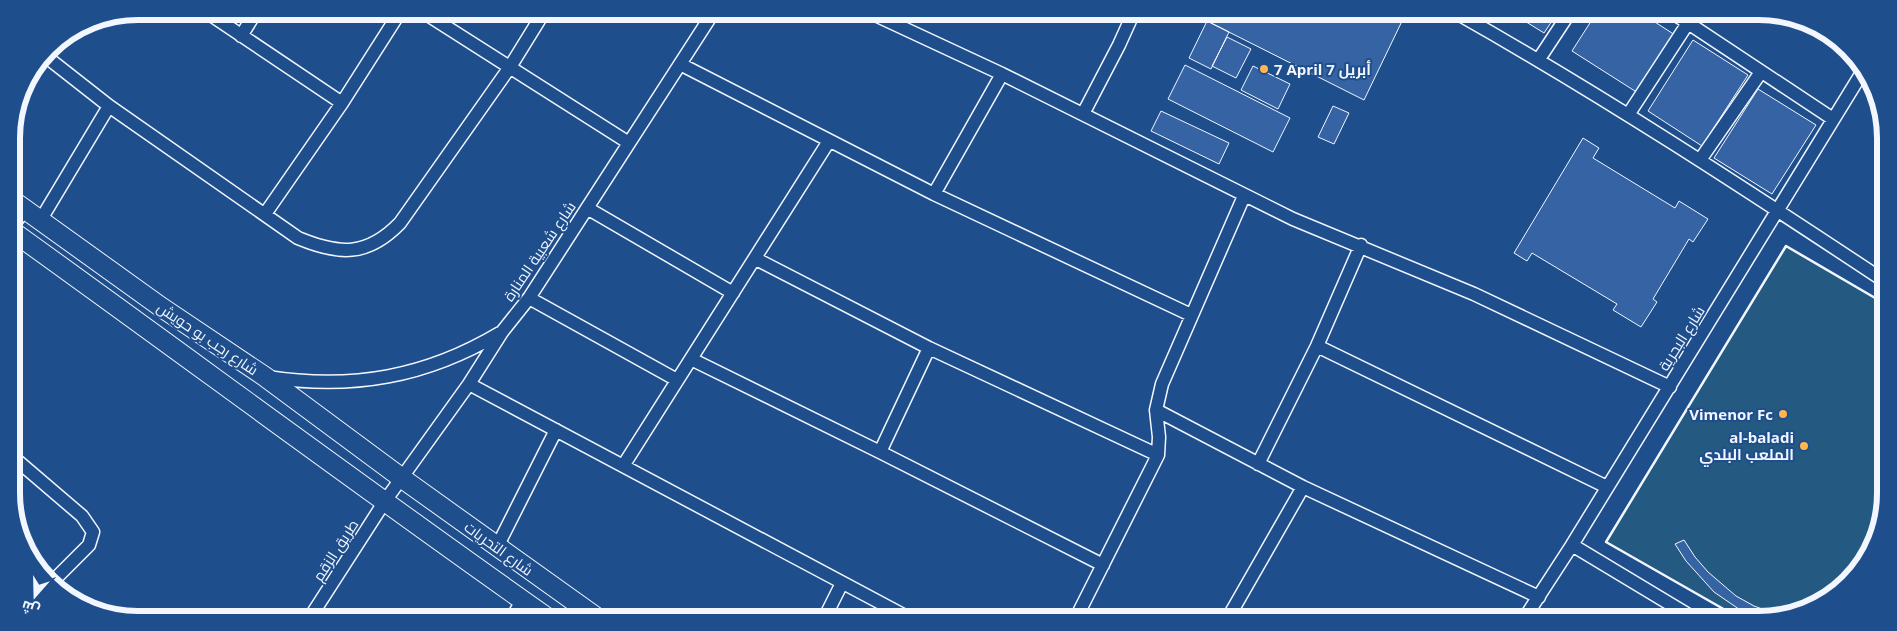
<svg xmlns="http://www.w3.org/2000/svg" width="1897" height="631" font-family="'Open Sans',Cairo,sans-serif">
<style>
.pitch{fill:#245a82;stroke:#a8bbd7}
.building{fill:#3563a3;stroke:#f2f6ff}
.lines{fill:none;stroke-linecap:round;stroke-linejoin:round}
.minor-casing{stroke:#f2f6ff;stroke-width:15}
.secondary-casing{stroke:#f2f6ff;stroke-width:21}
.minor{stroke:#1f4e8c;stroke-width:12}
.secondary{stroke:#1f4e8c;stroke-width:19}
.wall{stroke:#f2f6ff;stroke-width:2.5}
.poi-dot{fill:#ffb74d;stroke:#1f4e8c;stroke-width:2}
.labels{text-anchor:middle;dominant-baseline:central;stroke-width:4;stroke-linejoin:round;paint-order:stroke}
.poi-label{font-size:15px;font-weight:bold;fill:#f2f6ff;stroke:#1f4e8c;text-anchor:end}
.street-label{font-size:15px;fill:#f2f6ff;stroke:#1f4e8c}
.rim{fill:none;stroke:#f2f6ff;stroke-width:6}
</style>
<rect width="100%" height="100%" fill="#1f4e8c"/>
<path class="pitch" d="M1786,246L1882,302L1881,526L1864,564L1836,593L1767,619H1741L1606,542Z"/>
<path class="building" d="M1198,14L1398,15L1404,17L1364,100L1207,21Z
M1515,15H1556L1544,33Z
M1595,15H1644L1675,35L1638,93L1572,51Z
M1207,21L1229,32L1211,69L1189,58Z
M1227,37L1251,49L1236,78L1212,66Z
M1693,40L1748,75L1702,146L1648,111Z
M1185,65L1290,118L1273,152L1168,99Z
M1253,66L1290,84L1278,109L1241,90Z
M1758,89L1816,125L1772,194L1714,158Z
M1333,106L1349,113L1334,144L1318,137Z
M1161,111L1229,143L1219,164L1151,131Z
M1583,138L1599,148L1593,158L1675,208L1679,201L1708,219L1693,242L1689,239L1653,299L1657,302L1641,327L1613,310L1617,304L1532,253L1527,261L1514,253Z
M1873,531L1878,534L1864,564L1840,589Z
M1684,540L1695,557L1708,572L1736,596L1754,606L1779,615L1767,619H1759L1749,616L1714,592L1686,561L1675,544Z"/>
<g class="lines">
<g class="minor-casing">
<path id="minor" d="M205,11L342,103
M423,12L629,143
M871,13L1002,74L1293,219L1474,294L1670,387
M1460,15C1605,97 1744,188 1883,280
M1676,15L1833,119
M241,36L256,12
M44,55L109,106L298,238C339,255 367,257 400,223L510,67L544,12
M1539,59L1568,15
M680,64L934,194L1191,315
M1083,114L1119,45L1133,14
M1628,115L1688,23
M1700,160L1761,72
M934,194L1002,74
M587,208L733,293
M265,214L342,103L400,12
M40,221L109,106
M12,226L25,210
M756,259L929,348L1158,455
M529,298L677,380
M1317,346L1607,487
M691,359L880,452L1103,565
M267,377C353,390 426,377 500,333
M469,384L907,617
M1156,410L1303,487L1539,597
M880,452L929,348
M13,457L82,516L93,532L89,545L52,582
M1258,464L1317,346L1361,245
M623,466L829,141
M1572,545L1695,619
M497,547L556,430
M311,616L385,501L469,384L502,332L529,298L713,13
M513,616L522,601
M825,617L842,583
M1076,618L1158,455L1159,437L1156,410L1162,384L1244,196
M1228,618L1303,487
M1524,619L1572,545L1863,71"/>
</g>
<g class="secondary-casing">
<path id="secondary" d="M12,200L161,307L264,376L403,479L596,617
M12,231C190,359 366,490 545,616"/>
</g>
<use href="#minor" class="minor"/>
<use href="#secondary" class="secondary"/>
<path class="wall" d="M1741,619L1606,542L1786,246L1882,302"/>
</g>
<g class="poi-dot">
<circle cx="1264" cy="69" r="5"/>
<circle cx="1783" cy="414" r="5"/>
<circle cx="1804" cy="446" r="5"/>
</g>
<g class="labels">
<g class="poi-label">
<text x="1274" y="69" text-anchor="start">7 April 7 أبريل</text>
<text x="1773" y="414">Vimenor Fc</text>
<text x="1794" y="437">al-baladi<tspan x="1794" dy="17">الملعب البلدي</tspan></text>
</g>
<g class="street-label">
<text transform="translate(539 251) rotate(-56)">شارع شعبية المنارة</text>
<text transform="translate(208 338) rotate(34)">شارع رجب بو حويش</text>
<text transform="translate(1681 338) rotate(-58)">شارع البحرية</text>
<text transform="translate(499 548) rotate(36)">شارع التحريات</text>
<text transform="translate(335 550) rotate(-57)">طريق الزقم</text>
</g>
</g>
<path d="M0 0H1897V631H0ZM138 20H1759A118 118 0 0 1 1877 138V493A118 118 0 0 1 1759 611H138A118 118 0 0 1 20 493V138A118 118 0 0 1 138 20Z" fill="#1f4e8c" fill-rule="evenodd"/>
<path class="rim" d="M138 20H1759A118 118 0 0 1 1877 138V493A118 118 0 0 1 1759 611H138A118 118 0 0 1 20 493V138A118 118 0 0 1 138 20Z"/>
<g transform="translate(35 596) rotate(200)" stroke="#1f4e8c" stroke-width="4" paint-order="stroke">
<path d="M0-4L9 19L0 12L-9 19Z" fill="#f2f6ff"/>
<text y="-8" font-size="14" font-weight="bold" text-anchor="middle" fill="#f2f6ff">ش</text>
</g>
</svg>
